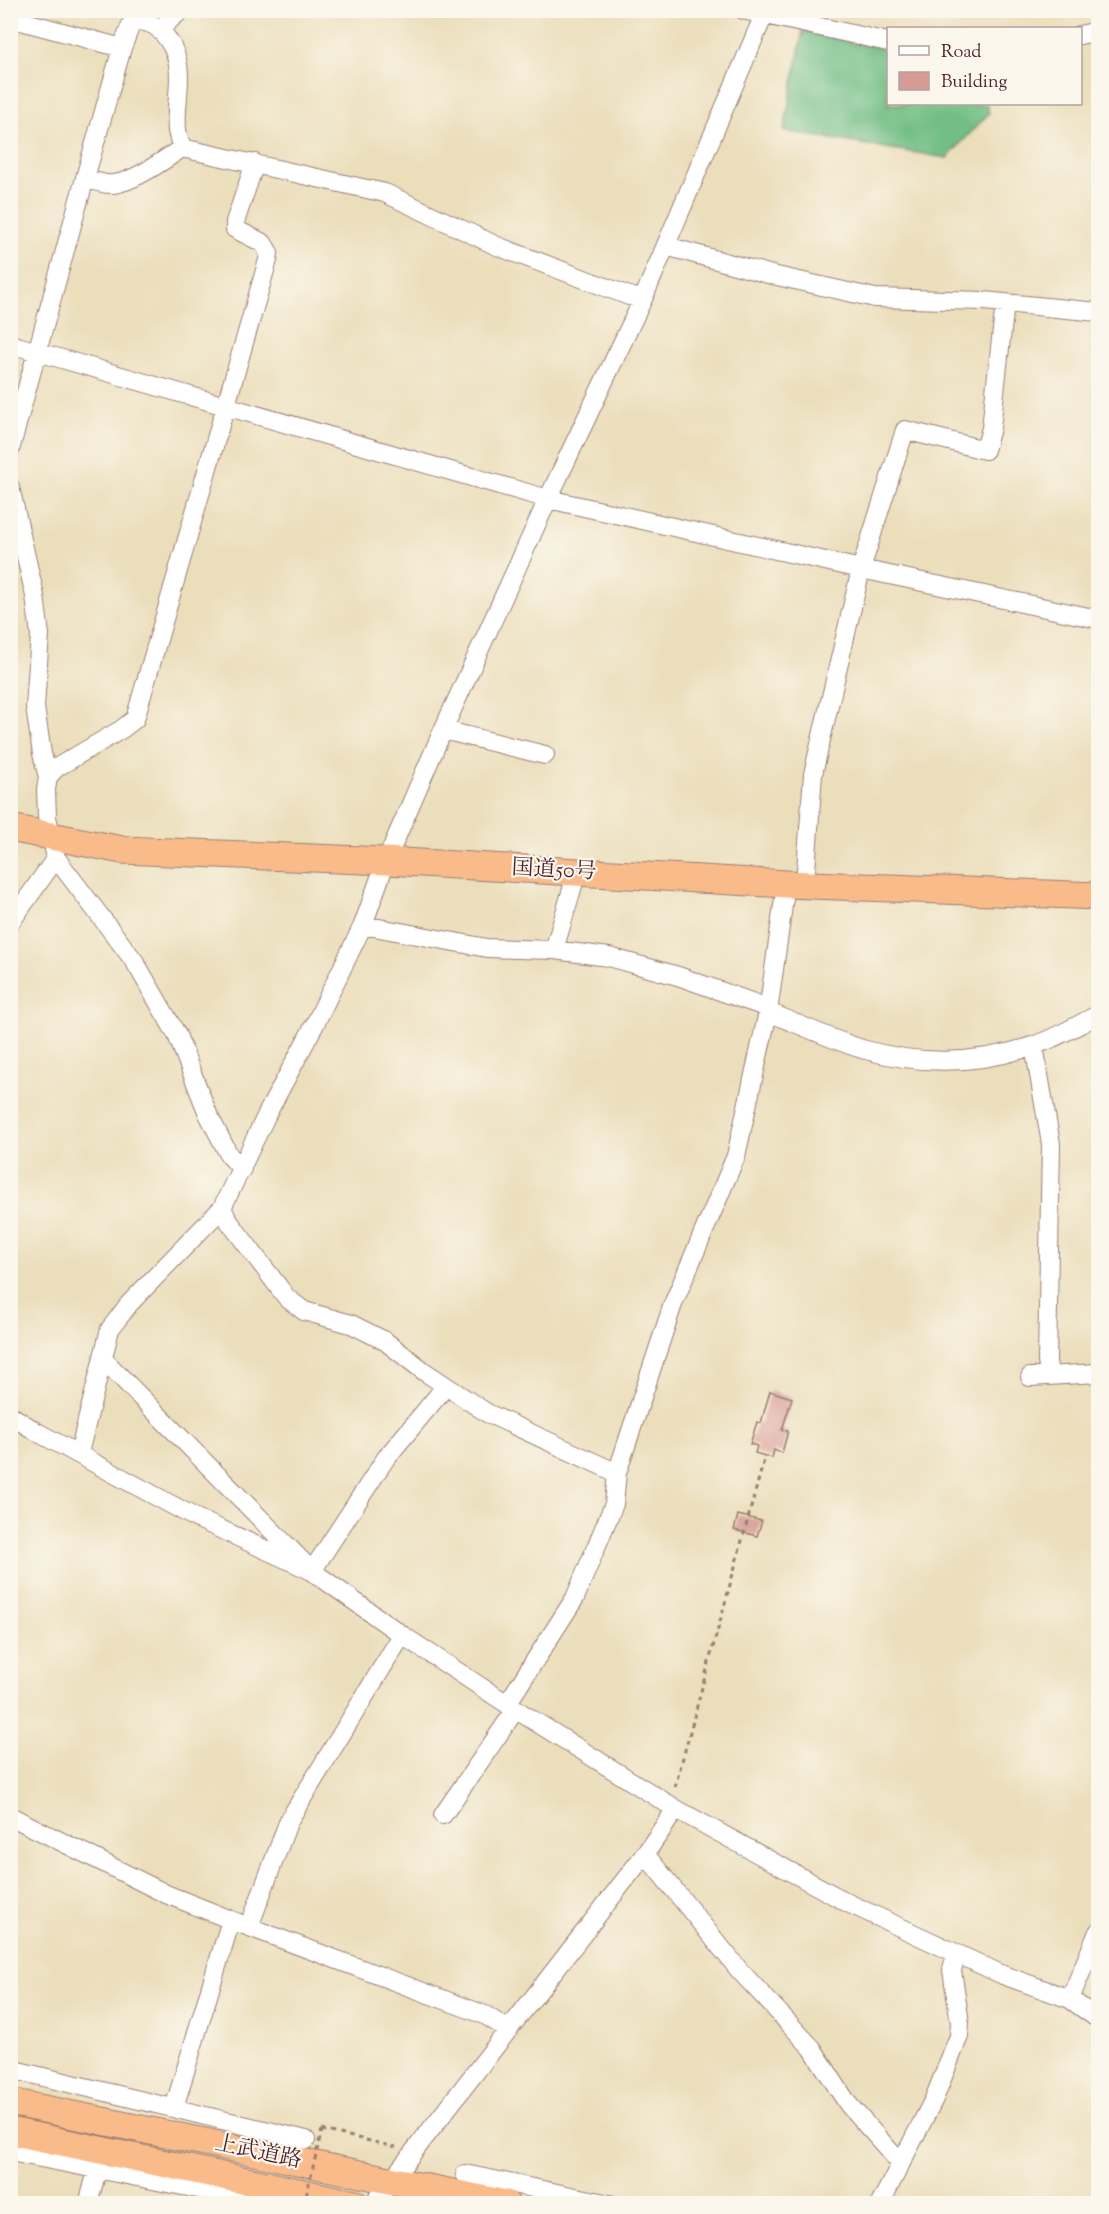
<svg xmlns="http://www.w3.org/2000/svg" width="1109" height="2214" font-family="'Sorts Mill Goudy','Noto Serif JP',serif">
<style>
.forest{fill:#72be86;stroke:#5e6e58;stroke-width:1.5}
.building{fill:#d69b94}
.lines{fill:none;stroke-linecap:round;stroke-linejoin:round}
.minor-casing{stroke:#9a7e73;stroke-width:20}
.highway-casing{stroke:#9a7e73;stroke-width:29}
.path{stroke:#9a7e73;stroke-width:3;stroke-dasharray:4.5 4.5;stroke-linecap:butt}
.minor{stroke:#fff;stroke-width:18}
.highway{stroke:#fabb8b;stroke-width:27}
.path-bridge{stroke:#9a7e73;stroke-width:3;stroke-dasharray:4.5 4.5;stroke-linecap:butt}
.labels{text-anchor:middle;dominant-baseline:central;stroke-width:4.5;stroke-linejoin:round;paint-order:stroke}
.street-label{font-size:22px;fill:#4a1f2b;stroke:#fbf7ec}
</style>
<rect width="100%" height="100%" fill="#fbf7ec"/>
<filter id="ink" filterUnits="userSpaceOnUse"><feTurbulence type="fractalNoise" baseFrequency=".0167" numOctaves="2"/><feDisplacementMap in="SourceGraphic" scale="12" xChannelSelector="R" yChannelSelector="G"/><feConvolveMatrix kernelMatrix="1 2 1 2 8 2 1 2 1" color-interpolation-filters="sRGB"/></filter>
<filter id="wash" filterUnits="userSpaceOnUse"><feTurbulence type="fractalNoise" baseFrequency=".008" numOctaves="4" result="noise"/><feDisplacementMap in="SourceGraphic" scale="24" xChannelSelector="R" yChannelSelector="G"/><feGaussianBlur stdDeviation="1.35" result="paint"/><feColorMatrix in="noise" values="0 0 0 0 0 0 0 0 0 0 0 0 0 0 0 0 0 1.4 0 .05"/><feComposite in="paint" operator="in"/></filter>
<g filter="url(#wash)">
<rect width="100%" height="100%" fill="#ebdebb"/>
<path class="forest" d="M803,31L888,50V104H986L989,113L947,158L784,131Z"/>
<g id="blocks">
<path class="building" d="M770,1391L792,1398L782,1430L788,1431L782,1453L774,1450L772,1458L755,1453L757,1446L750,1444L757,1422L761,1423Z
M738,1515L762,1521L757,1536L734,1530Z"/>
</g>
</g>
<g filter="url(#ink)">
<use href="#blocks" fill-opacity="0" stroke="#9a7e73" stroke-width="1.5"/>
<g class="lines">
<g class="minor-casing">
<path id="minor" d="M743,10L888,42
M10,18L122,48
M160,29L181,10
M1080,35L1098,31
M182,148L385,193L497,246L629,296L643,299
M85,178C94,181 104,185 113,184C134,182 164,160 182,148C180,142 178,136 177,130C174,98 188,68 168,40C163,33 159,27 151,24C146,22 139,21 133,19
M666,246L768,274L875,298L984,301L1098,312
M10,344L548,499L861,569L1098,619
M10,450L85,178L122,48L133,19L134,10
M10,487L35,596L40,635L35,707L42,754L48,777
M443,730L545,755
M805,884L813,774L861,569L905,430L985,450L991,428L1005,303
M10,923L56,858
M363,925L487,948L554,950L609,957L678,976L768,1008
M554,950L577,872
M768,1012C799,1024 830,1039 862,1049C918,1065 976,1065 1032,1046C1055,1039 1077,1025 1098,1015
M1034,1046L1051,1144L1047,1361L1049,1375
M242,1169L229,1155L208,1114L177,1035L135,962L56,858L47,817L46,790L48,777L56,768L122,729L135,719L268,260L269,253L263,243L235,229V222L255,163
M222,1208L228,1220L287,1298L304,1311L351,1324L385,1341L425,1372L487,1413L617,1473
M104,1360L312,1571L386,1458L446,1386
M1030,1377L1098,1373
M10,1415L37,1432L196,1518L312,1571L402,1635L507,1704L676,1809L848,1903L1003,1975L1070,1999L1098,2019
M79,1453L110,1329L129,1304L222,1208L268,1112L315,1024L363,925L386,861L443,730L548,499L643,299L766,10
M507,1704L575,1598L614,1504L617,1473L673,1304L736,1156L768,1012L786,884
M443,1815L516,1709
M10,1816L166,1894L249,1927L485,2015L509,2030
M645,1854L740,1971L812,2048L848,2104L895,2157L901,2160
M249,1927L289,1820L402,1635
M1070,1999L1098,1932
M10,2069L306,2140
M174,2108L231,1920
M10,2152L259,2201
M465,2174L610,2204
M88,2204L97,2171
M373,2204L645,1854L676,1809
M880,2204L934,2099L959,2036L960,2023L952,1970L956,1954"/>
</g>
<g class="highway-casing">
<path id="highway" d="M10,828L122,850L386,861L786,884L1098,896
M10,2102L506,2204
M10,2131L355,2204"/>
</g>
<path class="path" d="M675,1787L765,1456
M322,2130L396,2147"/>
<use href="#minor" class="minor"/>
<use href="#highway" class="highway"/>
<path class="path-bridge" d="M304,2204L322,2130"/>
</g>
</g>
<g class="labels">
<g class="street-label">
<text transform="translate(554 871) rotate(3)">国道50号</text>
<text transform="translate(258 2153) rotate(12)">上武道路</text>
</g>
</g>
<rect width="1109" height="2214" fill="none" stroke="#fbf7ec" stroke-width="36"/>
<rect x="887" y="27" width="195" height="78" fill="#fbf7ec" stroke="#b4a19f" stroke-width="1.5"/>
<rect x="899" y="46" width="30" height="9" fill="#ffffff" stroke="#b4a19f" stroke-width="1.5"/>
<text x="941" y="57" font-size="18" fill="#4a1f2b">Road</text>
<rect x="899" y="72" width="30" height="18" fill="#d69b94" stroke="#b4a19f" stroke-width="1.5"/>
<text x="941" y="87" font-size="18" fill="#4a1f2b">Building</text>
</svg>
